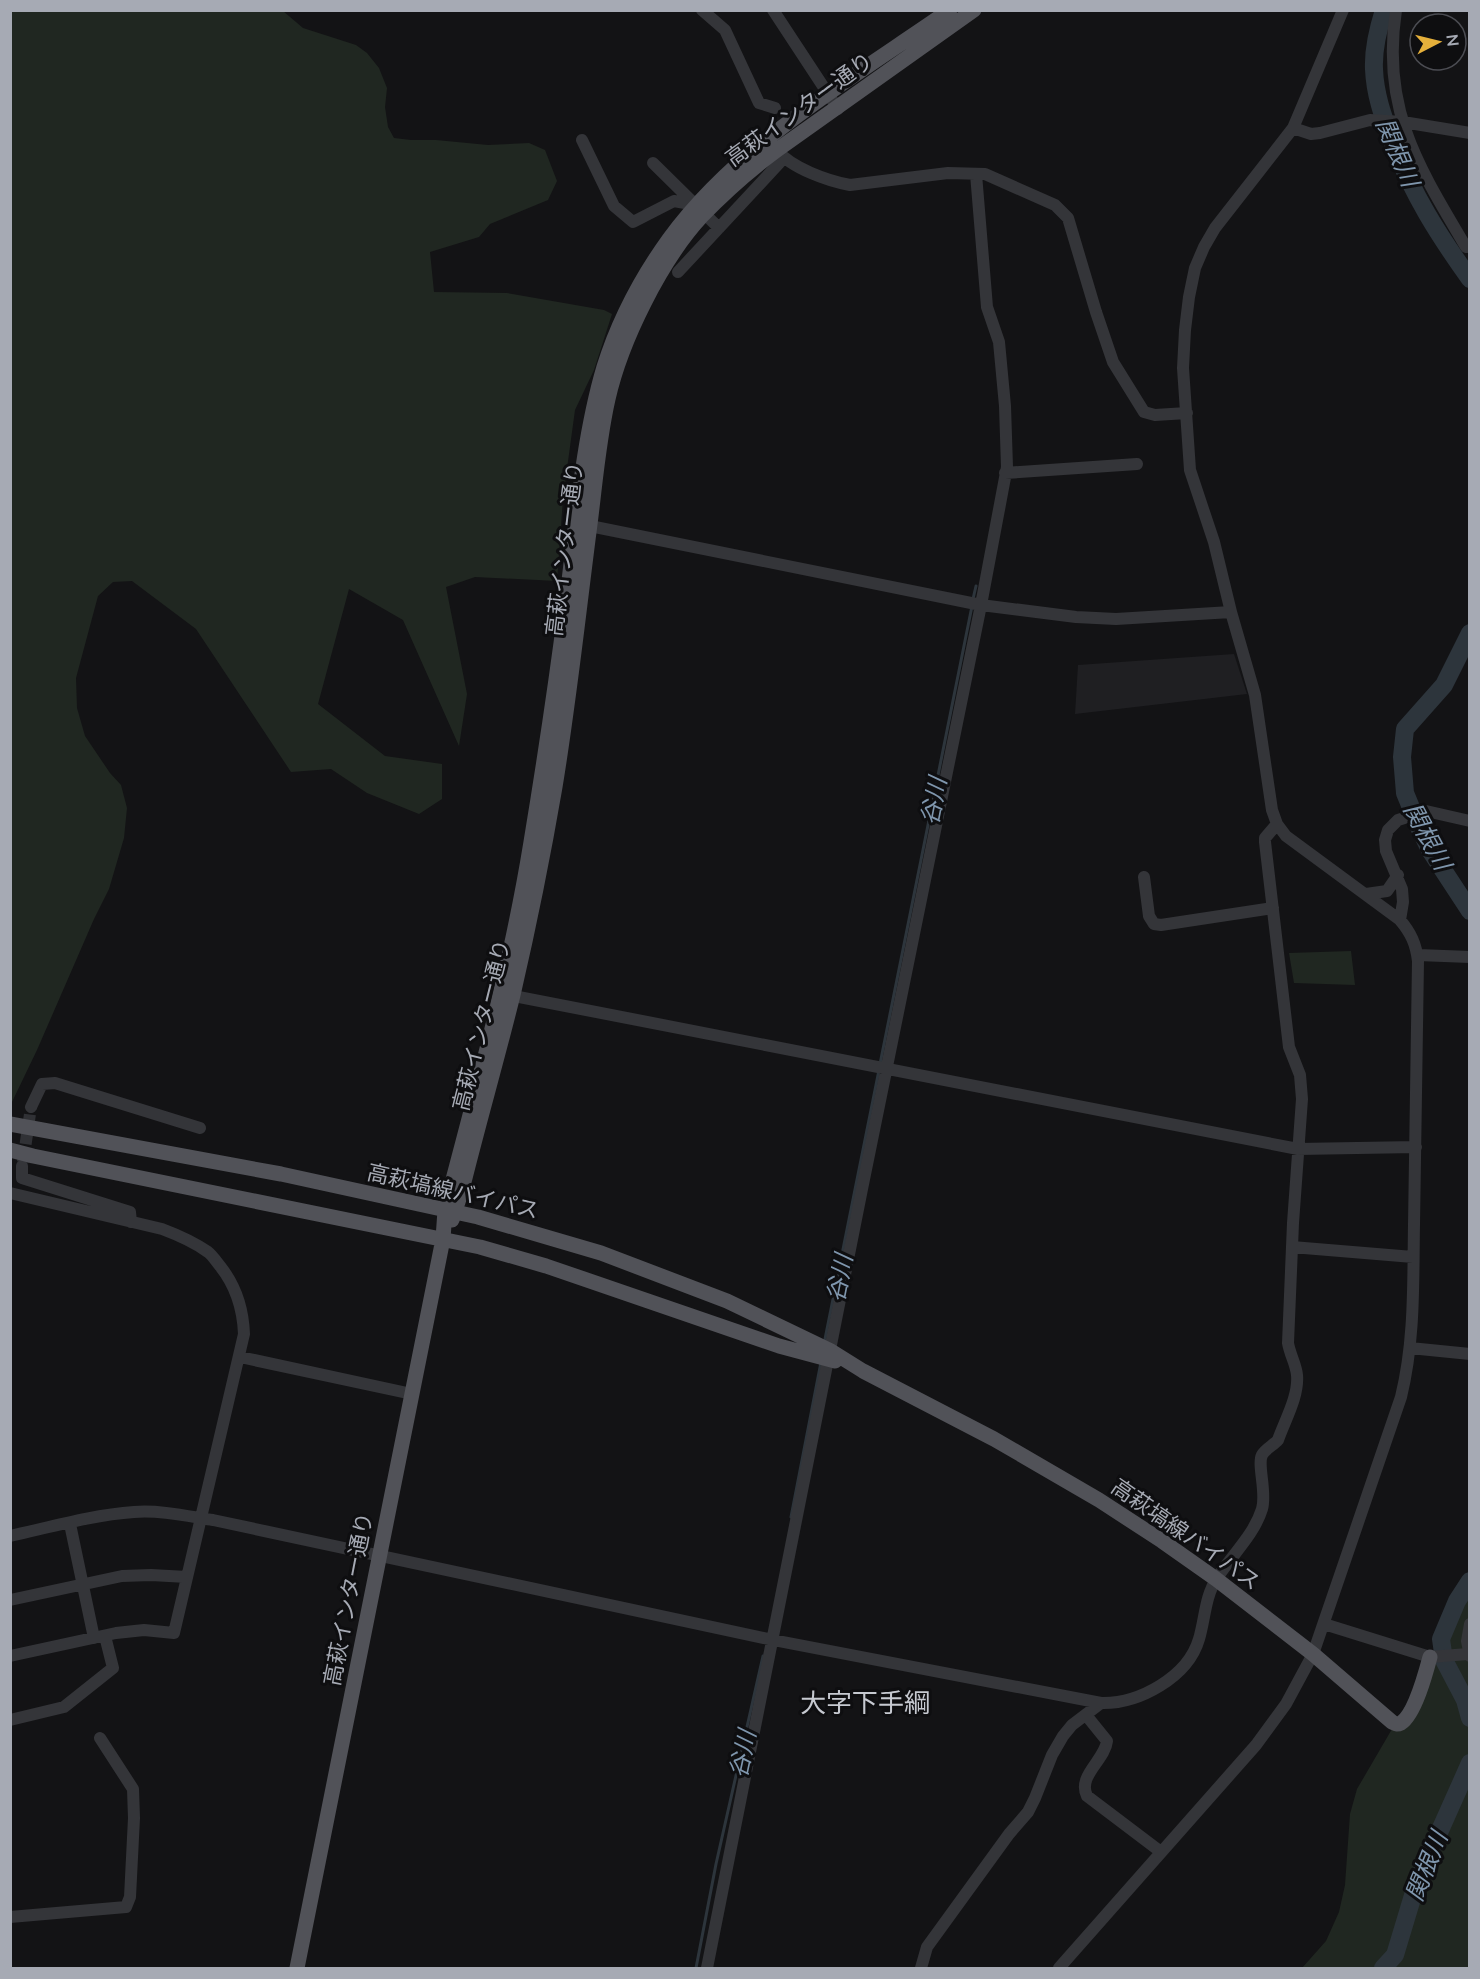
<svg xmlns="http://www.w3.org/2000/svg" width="1480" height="1979" font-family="Mulish,'Noto Sans JP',sans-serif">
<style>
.built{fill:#1f1f22}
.green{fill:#202721}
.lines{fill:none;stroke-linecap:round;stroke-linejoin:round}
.stream{stroke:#2d353c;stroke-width:3}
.river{stroke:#2d353c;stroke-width:18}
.minor-tunnel{stroke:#303135;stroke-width:12;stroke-dasharray:12 6;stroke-linecap:butt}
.minor{stroke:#343539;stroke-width:12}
.major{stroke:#515258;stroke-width:15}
.labels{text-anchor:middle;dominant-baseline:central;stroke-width:6;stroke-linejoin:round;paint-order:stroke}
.street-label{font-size:22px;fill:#a6aab4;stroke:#0e0e10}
.water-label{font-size:24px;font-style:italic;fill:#7f96ad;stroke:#0e0e10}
.quarter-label{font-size:26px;fill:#c6c9d0;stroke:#0e0e10}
</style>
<rect width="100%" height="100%" fill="#131315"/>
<path class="built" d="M1234,654L1247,694L1075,714L1078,665Z"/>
<path class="green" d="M11,10L283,11L303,28L356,45L367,53L379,68L387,88L385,107L388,127L394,138L411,140H436L488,145L529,143L545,150L557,181L548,200L490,224L479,237L430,252L434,292L507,293L604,310L612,314L594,370L575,410L563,498L557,581L475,577L446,587L467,694L459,746L403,620L349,589L318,704L385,756L442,764V799L419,814L367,793L331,769L291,772L196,629L132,581L113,582L98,596L76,678L77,708L85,736L110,773L121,785L127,808L124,838L109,889L94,919L37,1050L12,1102H10Z
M1351,951L1355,985L1294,983L1289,953Z
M1469,1597V1968H1302L1326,1941L1339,1912L1345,1885L1350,1814L1357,1789Z"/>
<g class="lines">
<path class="stream" d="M973,599L976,586
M880,1064L972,606
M824,1344L879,1070
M791,1517L821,1362
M696,1968L716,1864L763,1656"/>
<path class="river" d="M1384,10C1378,29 1373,49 1374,69C1375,96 1384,119 1393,144C1414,196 1437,233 1470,279
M1470,633L1444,685L1405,729L1402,757L1405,793L1419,827L1430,850L1470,911
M1470,1581L1457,1601L1441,1639L1444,1660L1465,1700L1470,1718
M1383,1968L1395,1955L1417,1882L1470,1763"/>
<path class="minor-tunnel" d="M23,1162L31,1107"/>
<path class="minor" d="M702,10L725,30L759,103L775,108
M773,10L838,109
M1396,10C1381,109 1418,166 1466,247
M1293,128L1311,134L1320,133L1370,120L1403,122L1470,133
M582,140L614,206L633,222L674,201L696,205
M777,150C791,168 828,181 850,185L948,173L985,174L1055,205L1068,218L1096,312L1113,362L1144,412L1155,415L1187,413
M653,163L719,228
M678,272L783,159
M1005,473L1137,464
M590,526L981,605L1076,617L1116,619L1231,612
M1144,877L1149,916L1154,924L1161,925L1273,908
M1366,894L1387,891L1398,875
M1400,920L1403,902L1402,889L1386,851L1385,840L1388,830L1398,820L1426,811L1470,821
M1418,955L1470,957
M504,994L1298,1149L1416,1147
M31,1107L42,1084L55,1083L200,1128
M22,1166V1178L130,1212L131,1222
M10,1193L162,1229C178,1235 194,1242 208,1252C212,1255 216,1261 220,1266C236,1286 243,1308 244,1334L174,1633L144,1630L116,1633L10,1656
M1292,1247L1413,1257
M1410,1348L1470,1354
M240,1357L412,1394
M70,1524L94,1638
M10,1536C51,1527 92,1515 134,1512C160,1510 187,1516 213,1520L773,1640L1101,1703C1139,1704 1188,1677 1199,1639C1205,1619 1205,1596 1217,1578C1232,1555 1254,1535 1262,1509C1267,1492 1257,1465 1262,1455C1265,1449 1274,1445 1278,1440C1285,1420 1299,1396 1297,1375C1296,1364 1290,1355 1288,1343L1293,1223L1302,1099L1300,1075L1289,1047L1265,842V838L1277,824
M10,1600L122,1576L151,1575L187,1577
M1324,1624L1430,1657L1468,1654
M1470,1624L1467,1641L1470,1656
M1086,1715L1107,1741C1105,1760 1077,1776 1087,1796L1161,1852
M10,1720L64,1707L113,1668L105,1636
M10,1917L126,1907L130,1897L134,1818L133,1789L100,1738
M707,1968L862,1189L981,605L1007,467L1005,406L999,342L987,307L976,174
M921,1968L927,1947L1009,1834L1028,1812L1035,1798L1052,1755L1063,1736L1072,1725L1101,1703
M1059,1968L1256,1745L1286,1704L1313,1654L1401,1397C1415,1340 1413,1282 1414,1225C1416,1137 1417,1049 1418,961C1416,944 1411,933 1400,920L1286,836L1277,824L1272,810L1255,695L1231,612L1214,542L1190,470L1183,368L1185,330L1189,297L1195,268L1204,247L1215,228L1293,128L1343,10"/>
<path class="major" d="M10,1124L281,1174L478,1217L601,1253L727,1301L831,1351L863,1371L994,1439L1099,1500L1162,1541L1216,1579L1313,1654L1392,1722C1396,1724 1397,1725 1401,1723C1415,1714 1426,1672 1430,1657
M10,1150L33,1156L480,1247L546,1266L779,1346L835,1361
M452,1220L462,1190C478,1125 497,1060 513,995C529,926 543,857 555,787C569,702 578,617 589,532C595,487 598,443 608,399C621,341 661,260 702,216C725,192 750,170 777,150L974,10
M297,1968L443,1239L445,1210C477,1088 511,966 531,842C544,763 556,684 566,605C576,528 582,441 604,367C618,322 641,278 669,239C738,144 854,77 950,10"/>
</g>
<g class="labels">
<g class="street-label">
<text transform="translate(799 109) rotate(-36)">高萩インター通り</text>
<text transform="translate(564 549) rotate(-83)">高萩インター通り</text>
<text transform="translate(481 1025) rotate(-76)">高萩インター通り</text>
<text transform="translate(453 1191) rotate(13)">高萩塙線バイパス</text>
<text transform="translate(1186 1534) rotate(35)">高萩塙線バイパス</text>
<text transform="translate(348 1599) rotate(-79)">高萩インター通り</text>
</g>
<g class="water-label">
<text transform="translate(1398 152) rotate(67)">関根川</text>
<text transform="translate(933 801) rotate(-79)">谷川</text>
<text transform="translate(1428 836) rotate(62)">関根川</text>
<text transform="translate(839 1278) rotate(-79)">谷川</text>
<text transform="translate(742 1754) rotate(-78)">谷川</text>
<text transform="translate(1426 1866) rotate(-68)">関根川</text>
</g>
<g class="quarter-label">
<text x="865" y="1702">大字下手綱</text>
</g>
</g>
<rect width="1480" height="1979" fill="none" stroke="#a6aab4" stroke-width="24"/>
<g transform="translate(1438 42) rotate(83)"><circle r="28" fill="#0e0e10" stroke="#4b4c52" stroke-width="1.5"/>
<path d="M0-4.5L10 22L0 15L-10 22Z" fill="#e5b03b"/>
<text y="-9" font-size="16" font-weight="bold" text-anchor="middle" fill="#a6aab4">N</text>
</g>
</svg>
